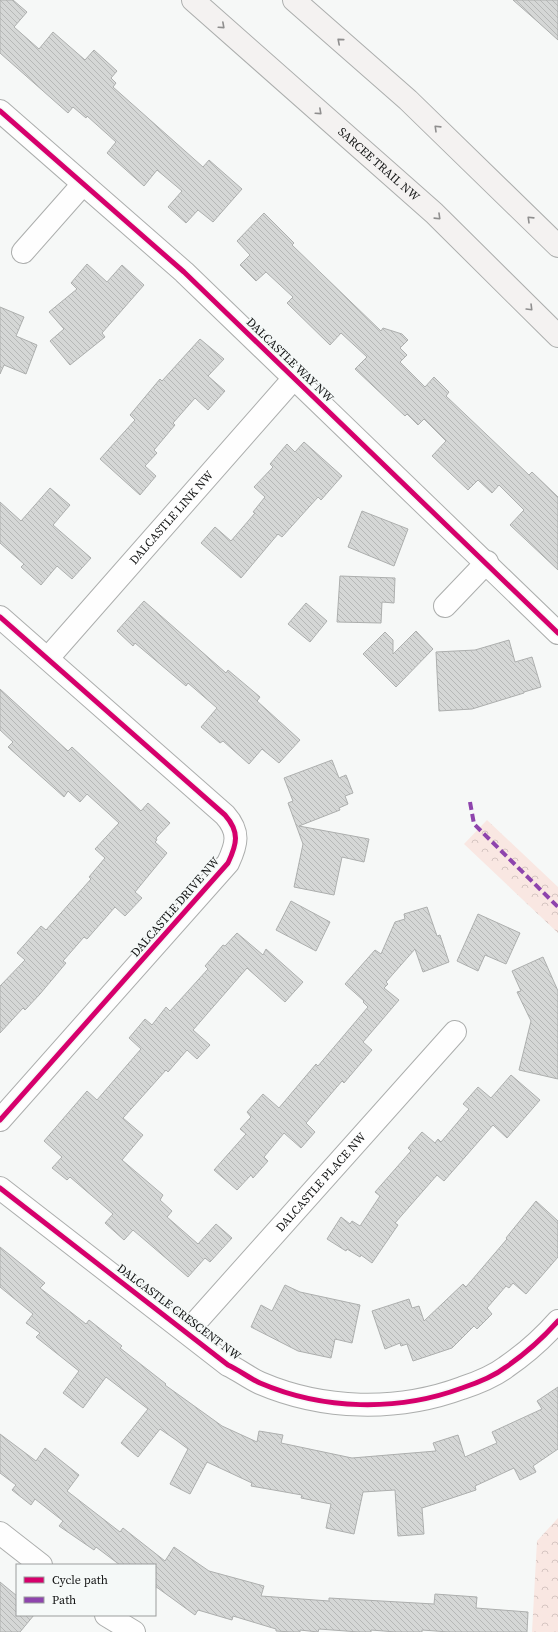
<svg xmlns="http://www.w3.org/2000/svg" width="558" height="1632" font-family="'Source Serif 4',serif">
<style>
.park{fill:url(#park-crowns)}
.building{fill:url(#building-back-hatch);stroke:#adafae}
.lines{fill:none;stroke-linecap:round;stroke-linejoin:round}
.street-casing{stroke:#acaead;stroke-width:24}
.secondary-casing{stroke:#acaead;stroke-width:24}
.street{stroke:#fefefe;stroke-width:22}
.secondary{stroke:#f4f2f1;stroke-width:22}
.quiet{stroke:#8e44ad;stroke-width:4;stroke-dasharray:8 4;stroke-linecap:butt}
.cycleway-casing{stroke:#f5f9f8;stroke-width:8}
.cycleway{stroke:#d6006c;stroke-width:5}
.oneway{stroke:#8f8e8e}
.labels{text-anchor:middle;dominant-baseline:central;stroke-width:3.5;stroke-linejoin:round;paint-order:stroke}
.street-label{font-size:12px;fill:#131414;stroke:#f5f9f8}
</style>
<defs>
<pattern id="park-crowns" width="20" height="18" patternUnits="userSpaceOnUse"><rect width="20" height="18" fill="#f9e7e2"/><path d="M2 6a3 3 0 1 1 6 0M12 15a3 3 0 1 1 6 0" fill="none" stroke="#d5c5c1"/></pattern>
<pattern id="building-back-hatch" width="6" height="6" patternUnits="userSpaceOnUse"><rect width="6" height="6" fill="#d5d7d6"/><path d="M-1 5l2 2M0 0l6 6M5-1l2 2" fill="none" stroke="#b6b8b7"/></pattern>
</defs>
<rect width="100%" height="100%" fill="#f6f8f7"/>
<path class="park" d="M487,820L558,887V933L464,844Z
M558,1518V1632H532L537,1541Z"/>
<path class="building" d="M0,0H13L27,12L14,27L39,49L53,32L85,60L94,50L117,71L111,78L116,83L113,87L203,167L209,160L242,189L213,222L198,210L186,223L168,207L182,191L157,170L144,186L107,153L116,142L87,116L86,118L73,107L68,113L0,53Z
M513,0H558V40L538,22Z
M264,213L294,243L292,245L381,331L383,328L402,334L408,340L400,348L407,355L400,362L425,387L434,377L449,392L446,396L529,475L532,472L558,497V570L510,525L524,510L499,485L492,493L478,480L468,490L432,456L446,441L424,419L418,425L407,414L405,416L355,369L367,357L341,333L330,345L287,303L293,297L266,272L256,281L240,265L250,255L237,241Z
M87,264L107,282L122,265L144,285L102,333L105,337L70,365L50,341L64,329L49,312L77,289L71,283Z
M0,307L24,317L16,336L37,345L26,374L4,365L0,374Z
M200,339L224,359L208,376L225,391L208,410L195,398L173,423L175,425L154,450L157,453L145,466L156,476L140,495L100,459L135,420L130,415L160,379L162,381Z
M304,442L342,476L321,500L318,497L282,537L278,534L241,578L201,543L215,527L231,541L255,513L253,512L265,497L254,487L273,467L270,464L287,444L295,452Z
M50,488L70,505L53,525L91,558L72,579L57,566L41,585L21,567L24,564L0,543V502L21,521Z
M362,511L408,529L394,566L348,547Z
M340,576L395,578L394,603L382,602L381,623L337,622Z
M144,601L226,673L228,670L260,697L257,701L300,740L279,763L262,749L249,764L223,741L220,743L201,727L217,708L188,683L186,686L135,643L133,646L117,631Z
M306,603L327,621L310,642L288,624Z
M416,631L433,649L396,687L363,654L385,632L393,640V654Z
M509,640L515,662L532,657L541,687L524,692V693L472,709L439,711L436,652L475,650Z
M0,689L68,751L72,747L141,811L148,803L170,823L156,838L157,840L155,842L167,853L135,892L142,898L125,916L115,907L87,939L84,937L63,961L66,963L40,994L25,1010L23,1008L0,1033V986L25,960L17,953L41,926L46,930L91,879L89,877L105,858L95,849L119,823L87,794L80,802L68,791L64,797L8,747L13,742L0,730Z
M332,760L339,778L346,775L353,793L345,796L348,804L339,808L340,810L299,826L369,839L364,862L342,857L334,895L294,887L303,844L288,803L293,801L284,778Z
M291,901L330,922L316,951L276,930Z
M427,907L437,936L440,935L449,962L423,972L415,949L386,982L388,984L384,988L399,1000L363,1042L372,1050L344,1083L342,1081L306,1123L315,1132L301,1148L284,1133L264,1157L268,1161L253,1178L251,1175L237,1190L214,1170L246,1134L240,1129L251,1117L247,1112L263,1094L279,1108L316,1064L318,1066L368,1007L363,1002L364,1001L345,984L375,950L381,954L395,922L405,919L404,914Z
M478,914L520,933L506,964L485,955L478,971L457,961Z
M237,933L263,955L266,949L303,982L285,1002L247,968L193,1030L210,1045L197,1059L187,1050L168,1072L166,1070L123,1118L143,1135L122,1160L163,1195L160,1200L172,1211L167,1217L198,1244L216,1224L232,1238L210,1262L205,1258L188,1277L133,1230L124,1240L105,1223L113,1214L70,1177L67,1180L52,1168L62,1157L44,1141L87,1091L97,1100L141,1049L129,1038L145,1019L152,1025L166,1007L170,1011L208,969L205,966L223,945L225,946Z
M543,957L558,991V1079L519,1070L531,1021L517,992L521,991L512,971Z
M511,1075L540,1100L507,1138L493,1125L444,1181L437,1175L395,1223L398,1225L372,1263L361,1255L360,1257L347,1249L346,1251L327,1239L341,1217L350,1224L352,1221L360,1226L380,1196L375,1192L411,1151L408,1148L422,1132L435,1143L438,1139L441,1142L469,1109L463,1104L478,1087L491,1098Z
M536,1201L558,1221V1257L526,1294L513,1283L509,1288L506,1286L487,1308L492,1314L477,1329L474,1326L452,1348L413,1361L407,1344L401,1346L400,1343L385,1349L372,1311L409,1299L412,1308L419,1306L424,1321L463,1284L466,1287L507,1239L506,1238Z
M0,1247L45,1283L40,1288L86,1324L89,1320L122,1346L120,1348L166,1384L165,1385L222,1426L257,1442L259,1431L283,1435L281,1443L352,1458L436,1451L433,1443L458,1435L465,1457L497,1443L492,1432L542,1409L537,1401L558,1387V1449L533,1466L536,1472L520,1480L514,1468L475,1486L476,1490L422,1508L424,1534L398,1536L395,1490L363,1492L354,1534L326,1528L331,1504L301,1498L302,1495L251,1486L252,1483L207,1462L190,1494L170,1484L188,1449L176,1440L160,1429L138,1457L121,1443L148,1409L106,1377L83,1408L63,1393L79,1371L36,1337L40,1333L26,1323L33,1314L0,1287Z
M285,1285L300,1292L360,1305L352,1343L335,1339L331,1358L298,1351L251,1327L261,1305L272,1311Z
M0,1434L36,1461L45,1448L69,1467L79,1475L67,1491L120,1532L123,1528L165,1561L174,1547L209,1571L264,1586L261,1596L329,1601V1598L434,1604L435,1594L477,1597L476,1608L528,1612L527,1632H449L422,1630V1632H396L371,1630V1632H359L319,1629L318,1632L300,1630V1632H292L276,1631V1629L233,1616L232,1620L198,1610L195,1615L155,1586V1565H120L96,1547L94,1550L59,1526L63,1521L35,1499L31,1505L12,1490L16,1485L0,1473Z
M0,1582L17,1596V1615H34L20,1632H0Z"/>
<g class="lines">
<g class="street-casing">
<g id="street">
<path d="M0,111L184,272L558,633"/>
<path d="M23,252L83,184"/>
<path d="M445,606L487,562"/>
<path d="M0,617L225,815C240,832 237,844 228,863L0,1120"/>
<path id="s1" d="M48,658L295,377"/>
<path d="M0,1188L228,1365C239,1370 249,1378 260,1383C323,1410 397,1412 462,1388C477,1383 493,1377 506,1367C525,1354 543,1338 558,1321"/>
<path id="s2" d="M187,1332L455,1032"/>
<path d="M0,1533L41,1565"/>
<path d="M106,1615L134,1632"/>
</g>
</g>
<g class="secondary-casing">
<g id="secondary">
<path id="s3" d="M193,0L434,213L558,336"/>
<path d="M294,0L408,100L558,246"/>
</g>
</g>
<use href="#street" class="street"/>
<use href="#secondary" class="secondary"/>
<path class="quiet" d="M470,802L474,824L558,907"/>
<g class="cycleway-casing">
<path id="cycleway" d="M0,111L184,272L558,633
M0,617L225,815C240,832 237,844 228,863L0,1120
M0,1188L228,1365C239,1370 249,1378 260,1383C323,1410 397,1412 462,1388C477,1383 493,1377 506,1367C525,1354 543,1338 558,1321"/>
</g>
<use href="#cycleway" class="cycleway"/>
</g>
<defs><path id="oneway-chevron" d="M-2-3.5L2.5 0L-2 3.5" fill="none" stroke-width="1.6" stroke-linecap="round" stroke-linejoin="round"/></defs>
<g class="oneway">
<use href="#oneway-chevron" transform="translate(222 26) rotate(42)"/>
<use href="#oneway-chevron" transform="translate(340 41) rotate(-139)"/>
<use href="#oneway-chevron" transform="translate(319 112) rotate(42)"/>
<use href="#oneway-chevron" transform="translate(437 128) rotate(-136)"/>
<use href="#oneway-chevron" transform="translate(438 217) rotate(44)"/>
<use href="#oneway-chevron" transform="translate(530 219) rotate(-136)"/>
<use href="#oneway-chevron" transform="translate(530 308) rotate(45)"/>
</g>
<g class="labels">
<g class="street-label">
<text stroke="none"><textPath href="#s3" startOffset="248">SARCEE TRAIL NW</textPath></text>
<text transform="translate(290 360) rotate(44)">DALCASTLE WAY NW</text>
<text stroke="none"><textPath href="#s1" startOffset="187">DALCASTLE LINK NW</textPath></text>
<text transform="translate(175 907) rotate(-49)">DALCASTLE DRIVE NW</text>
<text stroke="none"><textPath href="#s2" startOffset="201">DALCASTLE PLACE NW</textPath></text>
<text transform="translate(179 1312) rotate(37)">DALCASTLE CRESCENT NW</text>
</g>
</g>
<rect x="16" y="1564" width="140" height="52" fill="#f5f9f8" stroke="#9b9d9d"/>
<rect x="24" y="1577" width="20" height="6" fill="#d6006c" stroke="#9b9d9d"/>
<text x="52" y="1584" font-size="12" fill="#131414">Cycle path</text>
<rect x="24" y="1597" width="20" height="6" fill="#8e44ad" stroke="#9b9d9d"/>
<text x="52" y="1604" font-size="12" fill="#131414">Path</text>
</svg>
